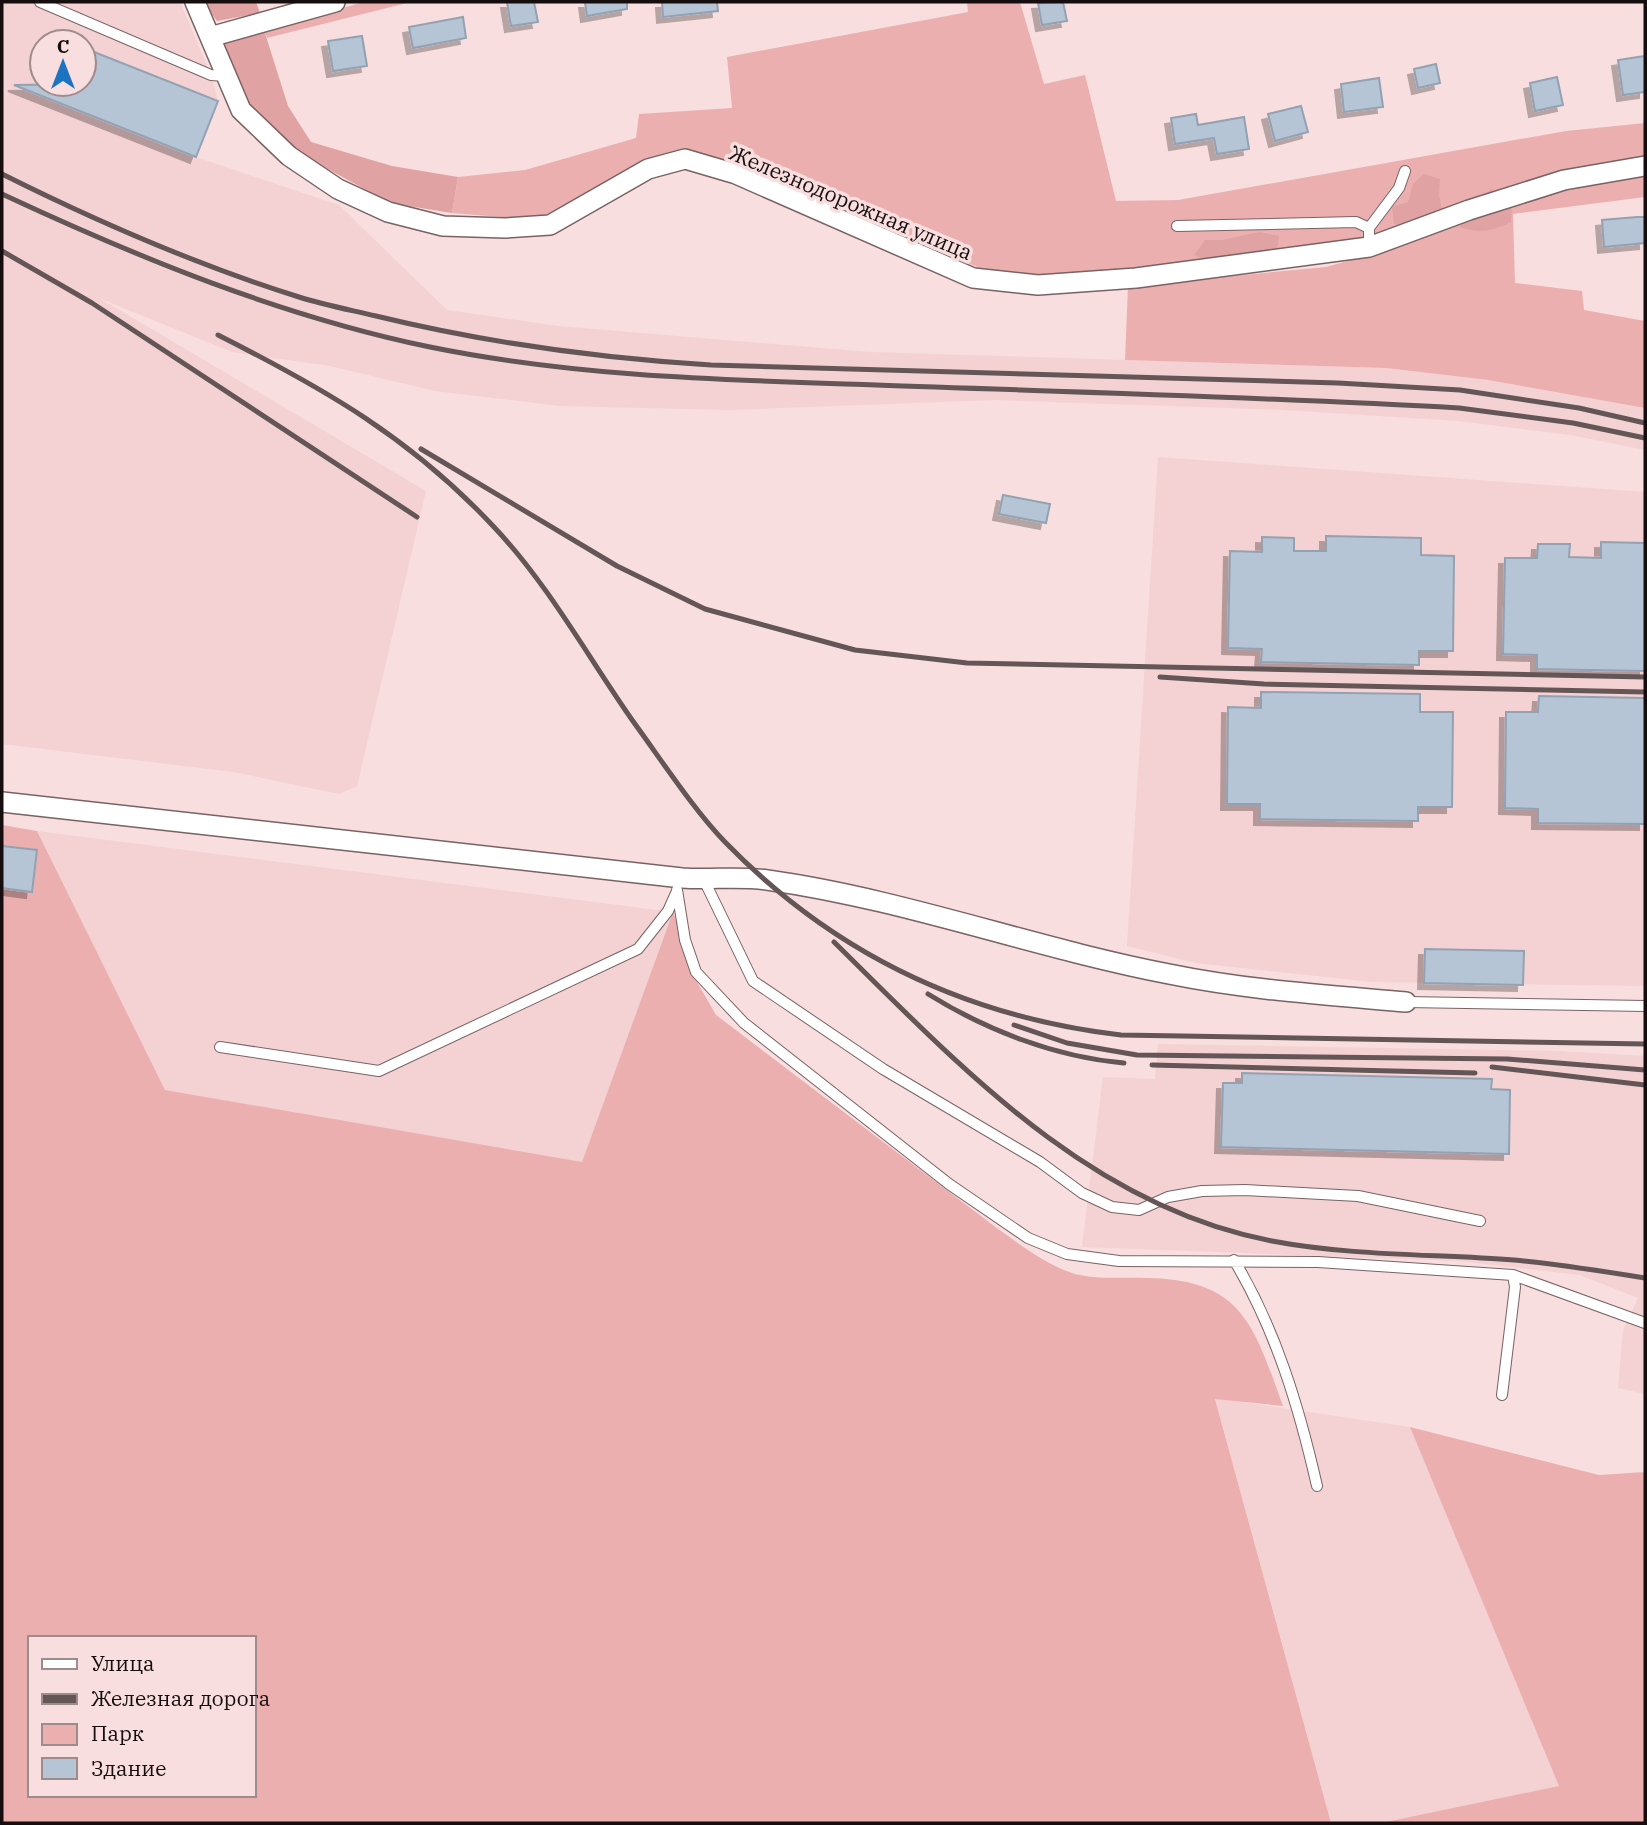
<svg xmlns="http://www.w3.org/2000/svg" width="1647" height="1825" font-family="'IBM Plex Serif',serif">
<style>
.built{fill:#f4d1d2;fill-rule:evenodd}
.green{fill:#ecafb0;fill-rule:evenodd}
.forest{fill:#e1a2a4}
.building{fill:#b6c5d6;stroke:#93a2b2;stroke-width:2;filter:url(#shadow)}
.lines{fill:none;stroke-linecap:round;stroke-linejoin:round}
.lane-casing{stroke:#796263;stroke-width:12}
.street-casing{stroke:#796263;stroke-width:22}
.lane{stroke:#fff;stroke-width:10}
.street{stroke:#fff;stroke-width:19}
.rail{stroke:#645656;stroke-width:5}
.labels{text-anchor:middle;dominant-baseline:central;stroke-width:7;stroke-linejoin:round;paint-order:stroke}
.street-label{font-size:21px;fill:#160e0e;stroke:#f8dede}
</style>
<defs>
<filter id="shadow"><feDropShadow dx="-6" dy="6" stdDeviation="0" flood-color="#0004"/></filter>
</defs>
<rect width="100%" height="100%" fill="#f8dede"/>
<path class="built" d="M2,2H180L211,75L218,101L196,157L339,205L447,310L558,326L870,352L1386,368L1488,380L1645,408V450L1571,435L1459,421L1283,410L995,400L729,410L561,406L435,391L330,366L232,352L99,298L426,491L357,786L339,794L234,772L2,744ZM42,42H84V84H42Z
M1158,457L1645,492V986L1372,982L1196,963L1127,946Z
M37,831L673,912L582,1163L165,1090Z
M1158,1044L1560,1051L1645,1056V1394L1618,1388L1623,1330L1638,1298L1580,1275L1458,1261L1082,1247L1103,1077L1155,1079Z
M1215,1398L1410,1427L1560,1786L1381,1823H1331Z"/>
<path class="green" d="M364,2H411L267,38L264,30Z
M967,2H1020L1044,84L1085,75L1116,201L1178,200L1566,131L1645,123V161L1371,242L1203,266L1019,278L982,269L735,163L684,153L642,162L536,220L452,213L458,177L525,170L636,138L639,114L732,108L727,57L968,12Z
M1645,174V197L1513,214L1515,283L1582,291L1584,310L1645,321V408L1488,380L1386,368L1125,360L1128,286L1326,267L1380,252L1473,216L1568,188Z
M2,825L37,831L165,1090L582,1162L673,912L696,972L697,982L716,1015L998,1229C1021,1245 1045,1264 1072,1273C1093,1280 1124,1277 1146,1278C1243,1279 1254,1326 1283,1406L1215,1399L1331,1823H2ZM30,1638H254V1795H30Z
M1410,1427L1599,1475L1645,1472V1823H1381L1559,1786Z"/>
<path class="forest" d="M203,2H256L260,13L217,21Z
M264,30L288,106L311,142L392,166L458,177L452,213L390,203L293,150L248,108L223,44Z
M1424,174L1440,179L1439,196L1443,213L1414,228L1394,224L1392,207L1408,202L1413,184Z
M1491,189L1512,204L1511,222C1493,231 1480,234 1460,227L1467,210Z
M1259,232L1279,236L1277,253L1248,252L1214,263L1194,255L1205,240H1222Z"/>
<path class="building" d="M507,2H534L538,22L511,26Z
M585,2H627V9L587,16Z
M662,2H717L718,11L663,17Z
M1063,2L1067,21L1042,25L1038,3Z
M463,17L466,38L413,48L409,27Z
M362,36L367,66L333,71L328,41Z
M84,48L218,101L196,157L14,85L84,84Z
M1645,56V92L1623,95L1618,60Z
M1436,64L1440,83L1418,88L1414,69Z
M1557,77L1563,105L1535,111L1530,83Z
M1379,78L1383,107L1344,112L1341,84Z
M1301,106L1308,132L1275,141L1268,114Z
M1196,114L1198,125L1244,117L1249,149L1217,154L1214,138L1175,144L1171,118Z
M1637,217H1645V243L1604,247L1602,220Z
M1003,495L1050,504L1046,523L999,514Z
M1326,536L1421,538V555L1454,556L1453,651H1419V665L1261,662L1262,649L1228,648L1230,551L1262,552V537L1294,538V551H1326Z
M1601,542L1645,543V671L1537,669V655L1503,654L1505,558H1537L1538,544H1570L1569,557L1601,558Z
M1261,692L1420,694V712H1453L1452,807H1418V821L1260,819V804H1227L1228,707L1261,708Z
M1539,696L1645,698V824L1538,823V809L1505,808L1506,712H1538Z
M2,846L37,850L32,892L2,888Z
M1425,949L1524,951L1523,985L1424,983Z
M1242,1073L1492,1079L1491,1089L1510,1090L1509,1154L1221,1147L1223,1083H1242Z"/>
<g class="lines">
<g class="lane-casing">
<path id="lane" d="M40,2L211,75L227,76
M1177,226L1356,222L1369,228V247
M1369,228L1399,188L1405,171
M704,880L753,981L883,1069L1040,1162L1082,1193L1112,1207L1139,1210L1168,1197L1202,1191L1245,1190L1358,1196L1480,1221
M677,890L685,940L696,972L744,1023L949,1184L1028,1238L1067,1254L1119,1261L1318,1262L1513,1275L1645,1323
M1406,1002L1645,1006
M220,1047L379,1071L638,949L668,911L677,891
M1234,1260C1276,1330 1299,1407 1317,1486
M1502,1395L1515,1287L1513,1275"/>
</g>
<g class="street-casing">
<path id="street" d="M195,2L241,110L289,156L338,189L388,212L443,226L505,228L550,225L648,169L685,159L736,174L973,278L1038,285L1136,278L1369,247L1469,210L1564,180L1645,166
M210,37L335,2
M2,802L682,878C710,880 740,876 767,880C903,899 1034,948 1169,974C1247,990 1326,995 1406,1002"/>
</g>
<use href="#lane" class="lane"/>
<use href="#street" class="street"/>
<path class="rail" d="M2,174C98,222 197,265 299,297C324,305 351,310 376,316C487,343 598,358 711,365L1338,383L1460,390L1579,408L1645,423
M2,194C139,258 281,316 430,347C577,377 727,380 876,385C1071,392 1265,397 1459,408L1573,423L1645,438
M2,251L92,303L417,517
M218,335C325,389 411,438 494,527C549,585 589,659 635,724C662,761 694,810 725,842C834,954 967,1017 1121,1035L1645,1044
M421,449L617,566L705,609L855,650L967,663L1645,677
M1160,677L1264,684L1645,692
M834,942C960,1066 1090,1207 1272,1241C1351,1256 1434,1254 1514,1260C1558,1264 1602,1271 1645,1278
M928,994C986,1030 1055,1057 1124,1063
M1014,1025L1067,1043L1137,1055L1507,1059L1645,1070
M1152,1065L1475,1073
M1492,1067L1645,1085"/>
</g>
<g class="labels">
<g class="street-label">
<text transform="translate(851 202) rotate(23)">Железнодорожная улица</text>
</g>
</g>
<rect width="1647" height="1825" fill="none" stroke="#160e0e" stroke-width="7"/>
<rect x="28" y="1636" width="228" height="161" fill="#f8dede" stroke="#9e8b8b" stroke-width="2"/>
<rect x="42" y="1659" width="35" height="10" fill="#ffffff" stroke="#9e8b8b" stroke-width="2"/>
<text x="91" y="1671" font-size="21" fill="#160e0e">Улица</text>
<rect x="42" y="1694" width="35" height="10" fill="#645656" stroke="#9e8b8b" stroke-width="2"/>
<text x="91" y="1706" font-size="21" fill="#160e0e">Железная дорога</text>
<rect x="42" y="1724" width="35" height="21" fill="#ecafb0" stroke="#9e8b8b" stroke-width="2"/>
<text x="91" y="1741" font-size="21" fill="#160e0e">Парк</text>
<rect x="42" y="1758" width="35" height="21" fill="#b6c5d6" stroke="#9e8b8b" stroke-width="2"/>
<text x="91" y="1776" font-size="21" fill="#160e0e">Здание</text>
<g transform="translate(63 63)"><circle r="33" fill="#f8dede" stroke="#9e8b8b" stroke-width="2"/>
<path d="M0-5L12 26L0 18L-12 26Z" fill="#1c73c1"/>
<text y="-10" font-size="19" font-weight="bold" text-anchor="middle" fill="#160e0e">С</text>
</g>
</svg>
